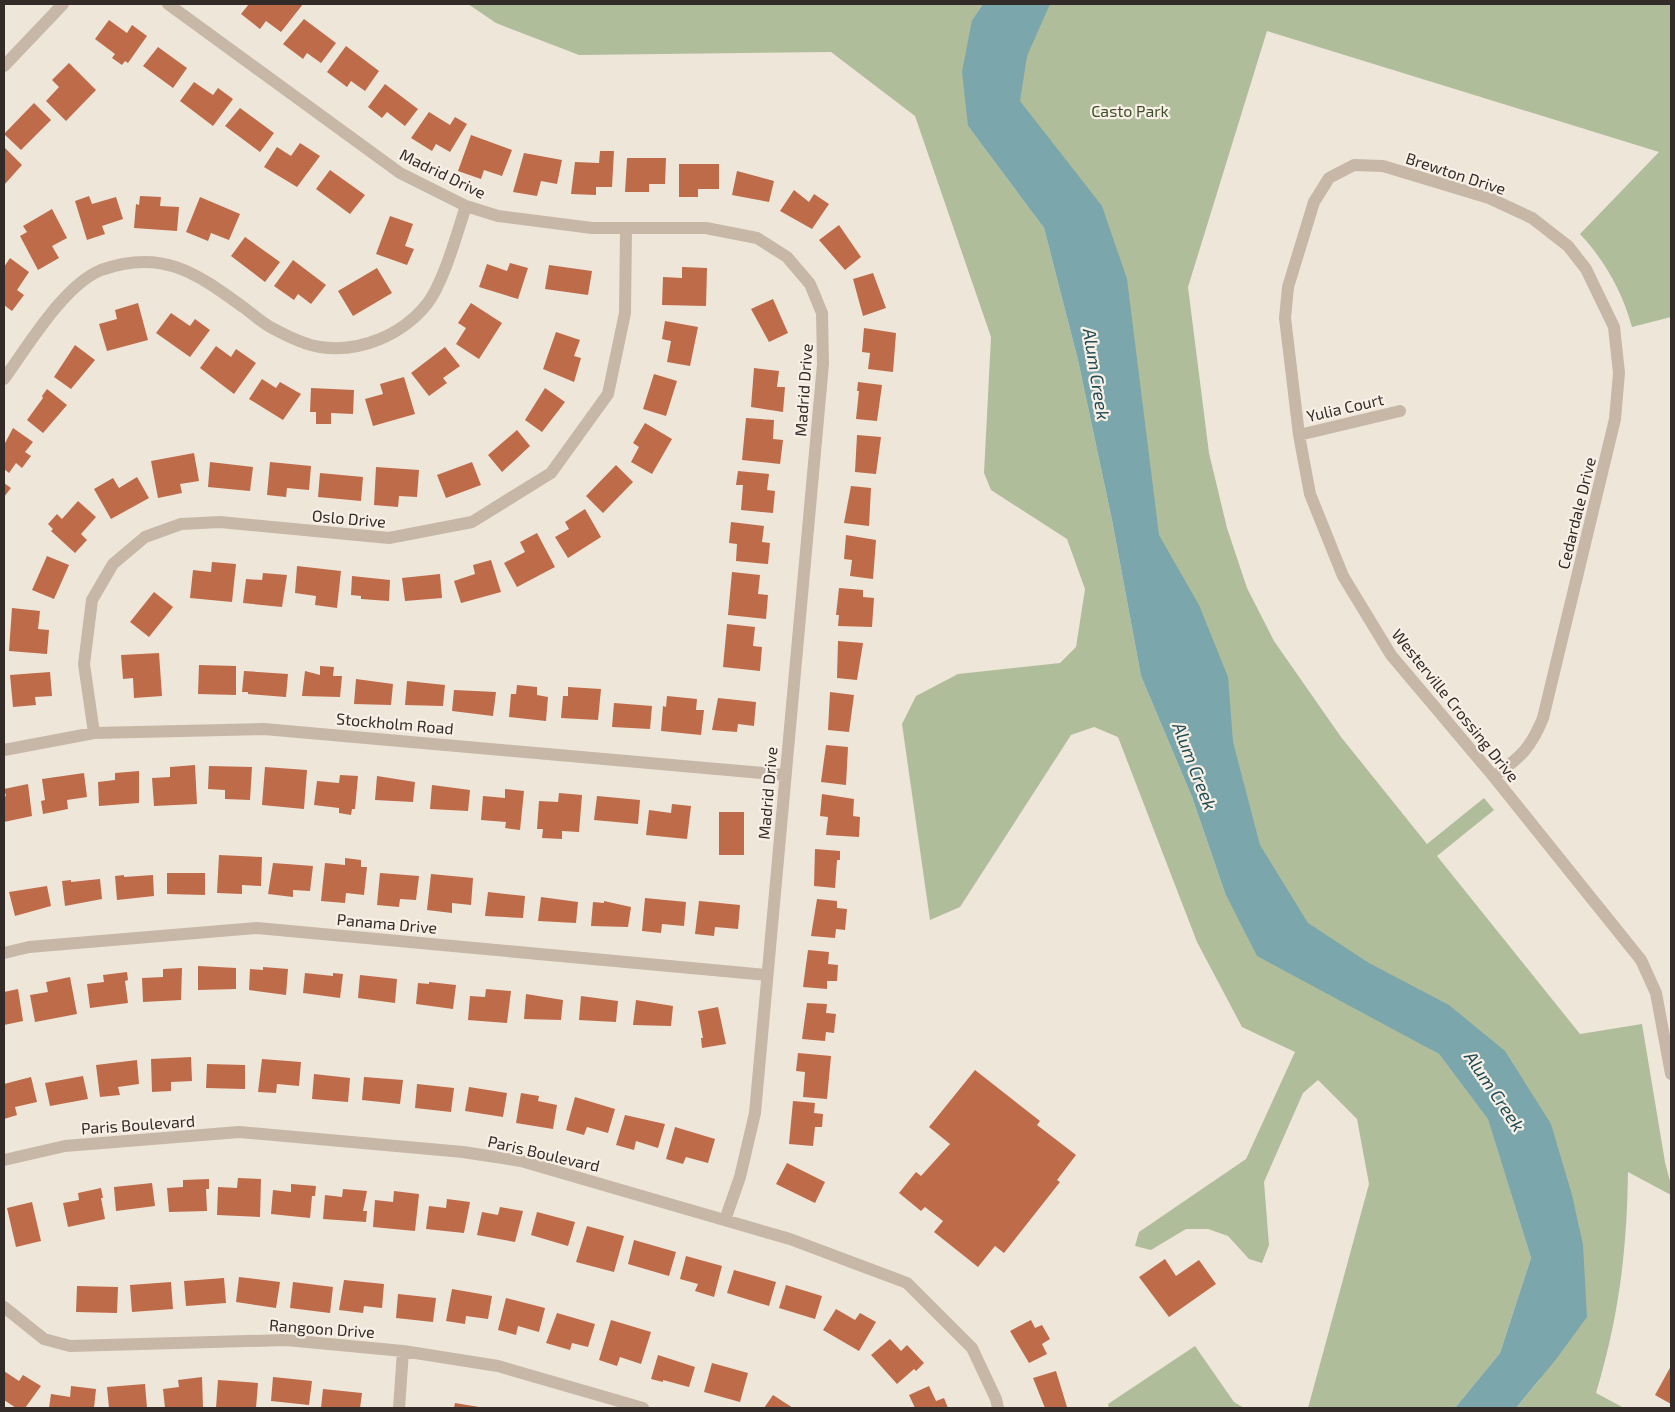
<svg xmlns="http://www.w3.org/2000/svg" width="1675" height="1412" font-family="'Exo 2',sans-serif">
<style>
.green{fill:#b0bd9b}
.water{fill:#7ba6ab}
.building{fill:#be6b49}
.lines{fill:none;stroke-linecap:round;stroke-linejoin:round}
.minor{stroke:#c7b7a7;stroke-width:12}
.labels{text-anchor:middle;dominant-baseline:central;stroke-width:4.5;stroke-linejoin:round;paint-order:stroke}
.park-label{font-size:16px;fill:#41502c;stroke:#f8f0e6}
.street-label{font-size:16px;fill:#332b27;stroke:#f8f0e6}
.water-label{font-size:18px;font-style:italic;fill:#1f4c52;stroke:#f8f0e6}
</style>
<rect width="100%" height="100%" fill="#efe6da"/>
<path class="green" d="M468,4H983L972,20L968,126L1044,228L1078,360L1112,520L1141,676L1192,797L1225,893L1354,1006L1439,1054L1488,1118L1531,1258L1500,1353L1455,1408H1308L1369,1184L1357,1119L1318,1080L1303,1093L1264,1182L1269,1245L1262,1263L1249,1259L1228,1236L1208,1229H1186L1151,1250L1135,1246L1139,1232L1246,1159L1295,1052L1242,1027L1197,942L1118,737L1094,727L1071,735L960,907L930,920L902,724L916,696L958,674L1060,663L1076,647L1085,589L1067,539L991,490L984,473L991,337L915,116L831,52L579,55L496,23Z
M1028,4H1671V317L1632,327C1622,291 1605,261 1580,234L1659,152L1267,31L1188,287L1209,453L1227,528L1247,588L1274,641L1341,737L1427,844L1484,798L1494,810L1437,856L1580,1034L1642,1024L1665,1162L1671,1185V1195L1628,1172C1627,1250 1619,1317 1596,1393L1624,1408H1516L1540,1379L1551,1186L1427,1030L1301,975L1149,576L1121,344L989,55Z
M1195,1346L1234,1402L1244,1408H1109L1108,1404Z"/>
<path class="water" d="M983,4H1050L1027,56L1020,101L1102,206L1127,279L1159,535L1199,605L1228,677L1233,742L1260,845L1308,923L1369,963L1449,1005L1505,1051L1551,1124L1572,1195L1583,1245L1587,1317L1557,1358L1516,1408H1455L1500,1353L1531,1258L1488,1119L1439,1054L1257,956L1225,893L1192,797L1141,676L1112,520L1078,360L1044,228L968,126L962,72L972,20Z"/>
<path class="building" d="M249,4H303L281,32L266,21L260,29L241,14Z
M304,19L336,43L321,63L307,53L303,59L283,44Z
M109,20L127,33L132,25L147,36L128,63L125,61L122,65L112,58L115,54L95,39Z
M346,46L379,71L365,91L351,81L347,87L327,72Z
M158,47L187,68L173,88L143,66Z
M69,63L96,90L66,121L46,101L59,87L52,80Z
M194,82L213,95L218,88L233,99L213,126L180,101Z
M385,84L418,109L405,126L387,112L382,118L368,107Z
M34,103L51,120L21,150L4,134Z
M240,108L274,133L260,152L225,126Z
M429,112L450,125L455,117L467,124L450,152L436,144L432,151L411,138Z
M471,135L512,150L502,176L484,170L481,179L458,171Z
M300,143L320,156L297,187L264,167L277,147L291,156Z
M4,147L22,165L4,185Z
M600,151H614L612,187H596V195L571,194L575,162L599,163Z
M524,153L562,160L557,184L541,181L537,196L513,192Z
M627,158H666L665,184H649V192H625Z
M679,164H719V189H698V197H679Z
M330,170L365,195L350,214L316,189Z
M737,171L774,181L769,202L732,195Z
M794,190L809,202L814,194L829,204L812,229L780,211Z
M89,196L92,204L116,197L123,219L102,226L105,234L87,240L75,201Z
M140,196L161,197L160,206L179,207L177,231L134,228L136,204L139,205Z
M200,197L240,214L229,240L211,233L208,241L186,232Z
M52,209L67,238L52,246L59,258L38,270L20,236L27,232L23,226Z
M390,216L413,224L405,246L414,249L407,265L376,254Z
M839,225L861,257L845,270L819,240Z
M245,237L280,262L265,282L231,256Z
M10,258L29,272L17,290L24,295L12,311L4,305V267Z
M293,260L326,285L311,304L298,294L294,300L274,286Z
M510,263L528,268L518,299L479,287L487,264L507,271Z
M549,265L592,271L588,295L545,289Z
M682,267L707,268L706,306L662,305L663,277L682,278Z
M377,268L392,293L353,316L338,291Z
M873,273L886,308L863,316L853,279Z
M773,299L788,333L769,342L751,309Z
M138,303L148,340L107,351L99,324L117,319L115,310Z
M471,303L502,323L479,359L456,344L466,328L458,323Z
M171,313L190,326L195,319L210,330L190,357L156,333Z
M665,321L698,327L690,366L667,362L671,341L662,339Z
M864,328L896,333L893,372L868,369L870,353L862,352Z
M556,332L580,340L574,356L581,358L574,382L543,369Z
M75,345L95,360L71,389L54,377Z
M216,346L231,357L236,349L256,363L234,394L200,368Z
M445,347L460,366L443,378L447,383L429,396L411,373Z
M754,368L779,371L777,387H785L783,412L751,407Z
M654,374L677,381L666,416L643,409Z
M404,377L415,414L373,426L365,399L383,394L380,384Z
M262,379L276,388L280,382L301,394L283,420L249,399Z
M858,382L882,385L877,421L856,419L859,391H857Z
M311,388L354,390L353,414L331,413V424H316V412H310Z
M545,388L565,402L542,432L525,420Z
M47,389L67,405L43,433L27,420L43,398L42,396Z
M746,418L774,420L773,439L783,440L780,464L742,460Z
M645,423L672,439L652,474L631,462L639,447L633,443Z
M13,428L33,442L25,452L31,456L22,468L16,463L9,473L4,469V445Z
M517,430L530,446L502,472L488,455Z
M857,435L881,437L876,474L855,472Z
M194,453L199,481L180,484L182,493L158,498L151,461Z
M210,462L253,467L250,491L208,487Z
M270,462L311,466L309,490L287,488L286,497L267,495Z
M472,462L481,485L446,498L437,475Z
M616,465L633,482L603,513L586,496Z
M376,467L419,470L417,497L399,496L398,507L374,505Z
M738,471L769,474L767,490L775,491L773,513L741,510L743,485H736Z
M320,473L363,477L361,501L318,497Z
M137,477L149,498L111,519L94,489L113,478L119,488Z
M4,483L11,488L4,497Z
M851,486L871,488L869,526L844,523Z
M78,501L96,517L81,534L87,540L75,553L51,531L53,529L48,524L57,514L62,519Z
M585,509L601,537L568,558L555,537L569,529L565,522Z
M731,522L764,526L762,542L770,543L768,564L736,561L737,544L729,543Z
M537,533L555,567L517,587L504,563L525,552L520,542Z
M846,535L876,540L873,579L850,576L852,560L844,559Z
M47,556L69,565L54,599L32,590Z
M491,560L501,592L461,603L454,581L475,574L473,565Z
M212,562L236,564L232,602L190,598L193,570L211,572Z
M297,566L341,571L337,608L315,605L316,596L295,593Z
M732,572L760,575L758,594L768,595L766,619L728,615Z
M263,573L287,575L282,607L243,603L246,579L262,580Z
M440,574L442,598L405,601L402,578Z
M352,576L390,580L389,601L361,599V596L351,595Z
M839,588L863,590V597L874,598L872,627L838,626L839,615H836Z
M154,592L173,607L149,637L130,622Z
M12,608L40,611L38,629L49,630L47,654L9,651Z
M727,624L755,627L753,646L762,647L760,671L723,667Z
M838,641L863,643L857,680L837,678Z
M159,653L162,696L134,698L133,678L123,679L121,655Z
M199,665L236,666V695L198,694Z
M320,666L334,667L333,676H342L340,697L302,696L305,671L320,675Z
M244,671L288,674L286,697L248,694V692H242Z
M50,672L52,696L35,697L36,705L13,707L10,675Z
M356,679L393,684L391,705L354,704Z
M407,681L445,685L443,706L405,705Z
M517,685L537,687V695L548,697L546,721L509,717L511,694H516Z
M568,687L601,689L598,720L561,718L563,696H568Z
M454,690L496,692L493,716L452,711Z
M830,692L854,695L849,732L828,730Z
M667,696L697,699L696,710H704L701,735L661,731L663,706L666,707Z
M718,698L756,702L754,726L738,724L737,732L712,730Z
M614,703L652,706L650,729L612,727Z
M826,745L848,747L846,785L821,782Z
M195,765L197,804L154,806L152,778L170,777V767Z
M209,766L252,767L250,800L225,799V790L208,789Z
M265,767L307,770L304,809L262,805Z
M139,771V803L99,806L98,782L115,780V773Z
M84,773L87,797L67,800L68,809L43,814L41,801L45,800L42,779Z
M340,775L358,776L355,809H352L351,815L339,813V808L314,805L317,781L339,783Z
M377,776L415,782L413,802L375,800Z
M28,784L32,816L4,822V797L6,796L4,789Z
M432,785L470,790L468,811L430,809Z
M505,789L524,791L520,830L505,828L506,822L481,820L483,796L505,798Z
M559,793L582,795L579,832L562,831V839L542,838L543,829H537L539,801L558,802Z
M822,794L854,799L853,816L860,817L859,837L826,835L828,817L820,816Z
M597,796L640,800L638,824L594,820Z
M672,804L691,806L687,839L646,835L649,810L671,813Z
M719,812H744V855H719Z
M815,849L840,851V860H837L835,888L814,886Z
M219,855L262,857L261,886L242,885V894L217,893Z
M345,858L361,860V867H367L364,895L346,893L345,903L321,901L325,863L345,865Z
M273,863L313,866L310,891L293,890V897L268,894Z
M167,873H205V895L167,894Z
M380,873L419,876L416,900L400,899L399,907L377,905Z
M431,874L473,878L471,905L452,903V913L427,910Z
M124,875V877L153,875L154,896L117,900L115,876Z
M100,879L102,899L65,906L62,881L71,880V882Z
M47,886L51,906L15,916L9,892Z
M488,892L525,896L523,918L485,916Z
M541,897L578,902L576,923L538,921Z
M645,898L686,902L684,926L662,924L661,933L642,931Z
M817,899L837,901V908L847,909L845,930L836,929L835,938L811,936Z
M604,901L631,907L628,927L591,926L593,902L604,903Z
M699,901L740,905L738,929L715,927L714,936L695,934Z
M808,950L829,952L828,964L838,965L837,981H827V989L803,987Z
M198,966L236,968V989L198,990Z
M263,967L288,969L286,995L249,990L250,969L263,970Z
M182,968L181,1000L143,1002L142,978L163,977V969Z
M127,972L128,980L125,981L128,1003L90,1008L87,984L104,982L103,975Z
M305,973L333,976V973L343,974L340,998L303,993Z
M360,975L397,979L395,1003L358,998Z
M70,977L77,1014L35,1022L30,995L48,992L46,982Z
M429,982L456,985L453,1009L416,1004L418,983L429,984Z
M18,989L23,1021L4,1025V992Z
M486,989L511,991L507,1023L468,1020L470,996L485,997Z
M526,994L563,1000L561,1020L524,1019Z
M581,996L618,1001L616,1022L579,1020Z
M636,1000L673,1006L671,1026L633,1025Z
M807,1003L827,1004L826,1013L836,1014L834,1033L826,1032L825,1041L802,1039Z
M718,1007L726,1044L702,1048L701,1038H703L698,1011Z
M798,1053L831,1056L827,1099L803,1097L805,1072L796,1071Z
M191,1057L192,1081L171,1082V1091L152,1092L151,1059Z
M262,1059L301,1062L299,1086L277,1084L276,1093L258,1092Z
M137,1060L139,1084L118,1087L120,1095L100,1097L96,1065Z
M207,1064L245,1065V1089L206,1088Z
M975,1070L1040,1121L1037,1125L1076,1155L1057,1180L1060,1182L1004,1253L995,1246L978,1267L934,1232L943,1221L925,1207L921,1211L899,1193L916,1172L921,1176L950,1144L929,1127Z
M314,1074L350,1078L348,1102L312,1099Z
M83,1076L88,1099L50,1106L45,1083Z
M31,1077L37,1102L15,1107L17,1115L4,1119V1084Z
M364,1077L403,1080L400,1104L362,1100Z
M417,1084L454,1088L451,1112L415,1108Z
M469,1087L507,1093L503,1117L465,1111Z
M521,1093L539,1096L538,1101L557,1105L553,1129L516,1123Z
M575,1097L615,1109L608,1133L587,1127L584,1135L566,1130Z
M793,1101L815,1103L814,1113L823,1114L822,1127H815L813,1146L789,1144Z
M625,1115L665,1124L658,1148L636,1141L634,1150L616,1145Z
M675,1127L715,1139L708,1163L686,1157L683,1164L666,1159Z
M787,1163L825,1182L815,1203L776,1184Z
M238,1178L261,1179L260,1217L217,1215L218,1187L237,1188Z
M209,1179V1189H206L207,1211L169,1212L167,1188L183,1187V1180Z
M152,1183L155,1206L116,1211L114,1187Z
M291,1184L316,1186L315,1196H312L310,1218L271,1214L273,1190L291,1192Z
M101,1188L103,1198H101L105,1219L68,1227L63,1203L79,1200L78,1193Z
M343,1189L367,1191L363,1211H367L366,1222L323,1219L325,1195L342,1197Z
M394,1191L419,1194L415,1231L373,1227L375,1200L393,1202Z
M447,1199L470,1202L464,1233L426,1229L429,1206L446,1208Z
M32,1202L41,1241L16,1247L7,1208Z
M500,1207L523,1211L515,1242L477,1235L482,1212L498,1215Z
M537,1212L575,1222L568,1246L531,1235Z
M587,1226L624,1236L614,1272L576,1262Z
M634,1240L676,1252L669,1276L628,1264Z
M686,1256L722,1266L714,1297L695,1291L698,1284L680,1279Z
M1165,1259L1176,1276L1199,1260L1216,1284L1169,1317L1139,1277Z
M734,1270L776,1282L769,1306L727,1293Z
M239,1277L280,1282L276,1308L236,1302Z
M224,1278L226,1303L186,1306L184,1281Z
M344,1280L384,1284L382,1308L364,1306L363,1313L339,1310Z
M171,1282L173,1309L132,1312L130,1285Z
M293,1282L333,1287L330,1313L290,1308Z
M786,1285L822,1296L815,1319L779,1308Z
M77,1286L118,1287L117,1313L76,1312Z
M452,1289L492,1296L488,1319L466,1316L465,1324L446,1321Z
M398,1294L436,1298L433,1322L396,1318Z
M506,1298L545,1308L539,1332L518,1326L516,1335L498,1330Z
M836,1309L855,1320L860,1313L876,1322L859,1351L823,1330Z
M557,1313L595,1324L588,1347L572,1343L570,1350L546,1343Z
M611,1320L651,1332L641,1364L620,1357L617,1366L599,1360Z
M1031,1320L1035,1328L1042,1325L1050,1339L1042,1344L1047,1354L1029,1363L1010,1331Z
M890,1339L901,1351L907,1345L924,1363L916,1371L914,1369L897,1384L871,1355Z
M658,1355L695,1367L689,1387L663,1380V1382L651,1379Z
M712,1363L748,1373L740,1402L704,1392Z
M1671,1366V1404L1655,1395Z
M4,1371L19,1381L23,1375L41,1386L25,1408H16L4,1400Z
M1056,1371L1067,1407L1045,1408L1033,1378Z
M202,1377L203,1408H165L163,1389L179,1387L178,1380Z
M273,1377L312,1381L309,1405L271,1401Z
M218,1380L258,1383L256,1408H216Z
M145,1384L147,1408H109L107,1387Z
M71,1386L96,1389L94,1408H49L51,1394L70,1397Z
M929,1386L936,1401L944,1398L948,1408H915L909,1395Z
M323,1389L362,1393L360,1408H321Z
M773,1395L793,1408H764Z
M455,1403L479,1407V1408H454Z"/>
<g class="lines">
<path class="minor" d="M168,4L400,173L466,206L498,216L592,228H706L757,238L787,257L810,284L822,313L823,364L755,1113L740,1177L725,1220
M4,66L63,4
M4,379C28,346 64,285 101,270C162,248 196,273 243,307C253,314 263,324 274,329C287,336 306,345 320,347C360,353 402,335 427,304C444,282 457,233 466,206
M1299,435L1400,411
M94,733L84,664L92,600L113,564L145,537L181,524L220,522L389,538L472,522L551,473L608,394L625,313L626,229
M4,750L94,733L264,729L785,775
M1494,777C1520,757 1530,750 1543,718L1615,419L1619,373L1614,327L1586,269L1568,246L1532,218L1489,198L1383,166L1354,165L1329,178L1314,202L1288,287L1285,318L1299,435L1310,494L1343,576L1391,655L1494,777L1641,960L1656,993L1671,1074
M4,953L29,947L257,928L767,975
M4,1160L65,1146L239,1132L463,1152L521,1161L790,1239L907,1283L972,1348L996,1399L998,1408
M4,1307L44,1339L70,1346L286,1340L403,1351L498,1366L643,1408
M399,1408L403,1351"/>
</g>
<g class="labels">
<g class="park-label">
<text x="1130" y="110">Casto Park</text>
</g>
<g class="street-label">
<text transform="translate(443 173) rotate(26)">Madrid Drive</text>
<text transform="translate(1456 173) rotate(18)">Brewton Drive</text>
<text transform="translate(803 390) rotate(-86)">Madrid Drive</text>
<text transform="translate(1345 407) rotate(-13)">Yulia Court</text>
<text transform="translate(1576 513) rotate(-76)">Cedardale Drive</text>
<text transform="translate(349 518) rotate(5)">Oslo Drive</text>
<text transform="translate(1456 705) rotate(51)">Westerville Crossing Drive</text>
<text transform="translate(395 723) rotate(5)">Stockholm Road</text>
<text transform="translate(767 793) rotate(-85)">Madrid Drive</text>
<text transform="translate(387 923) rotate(5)">Panama Drive</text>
<text transform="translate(138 1124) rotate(-4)">Paris Boulevard</text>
<text transform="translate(544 1153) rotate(13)">Paris Boulevard</text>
<text transform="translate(322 1328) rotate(4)">Rangoon Drive</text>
</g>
<g class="water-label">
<text transform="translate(1097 374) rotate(81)">Alum Creek</text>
<text transform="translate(1195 766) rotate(69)">Alum Creek</text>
<text transform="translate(1495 1091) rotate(56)">Alum Creek</text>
</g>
</g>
<rect width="1675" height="1412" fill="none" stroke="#332b27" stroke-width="10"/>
</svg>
